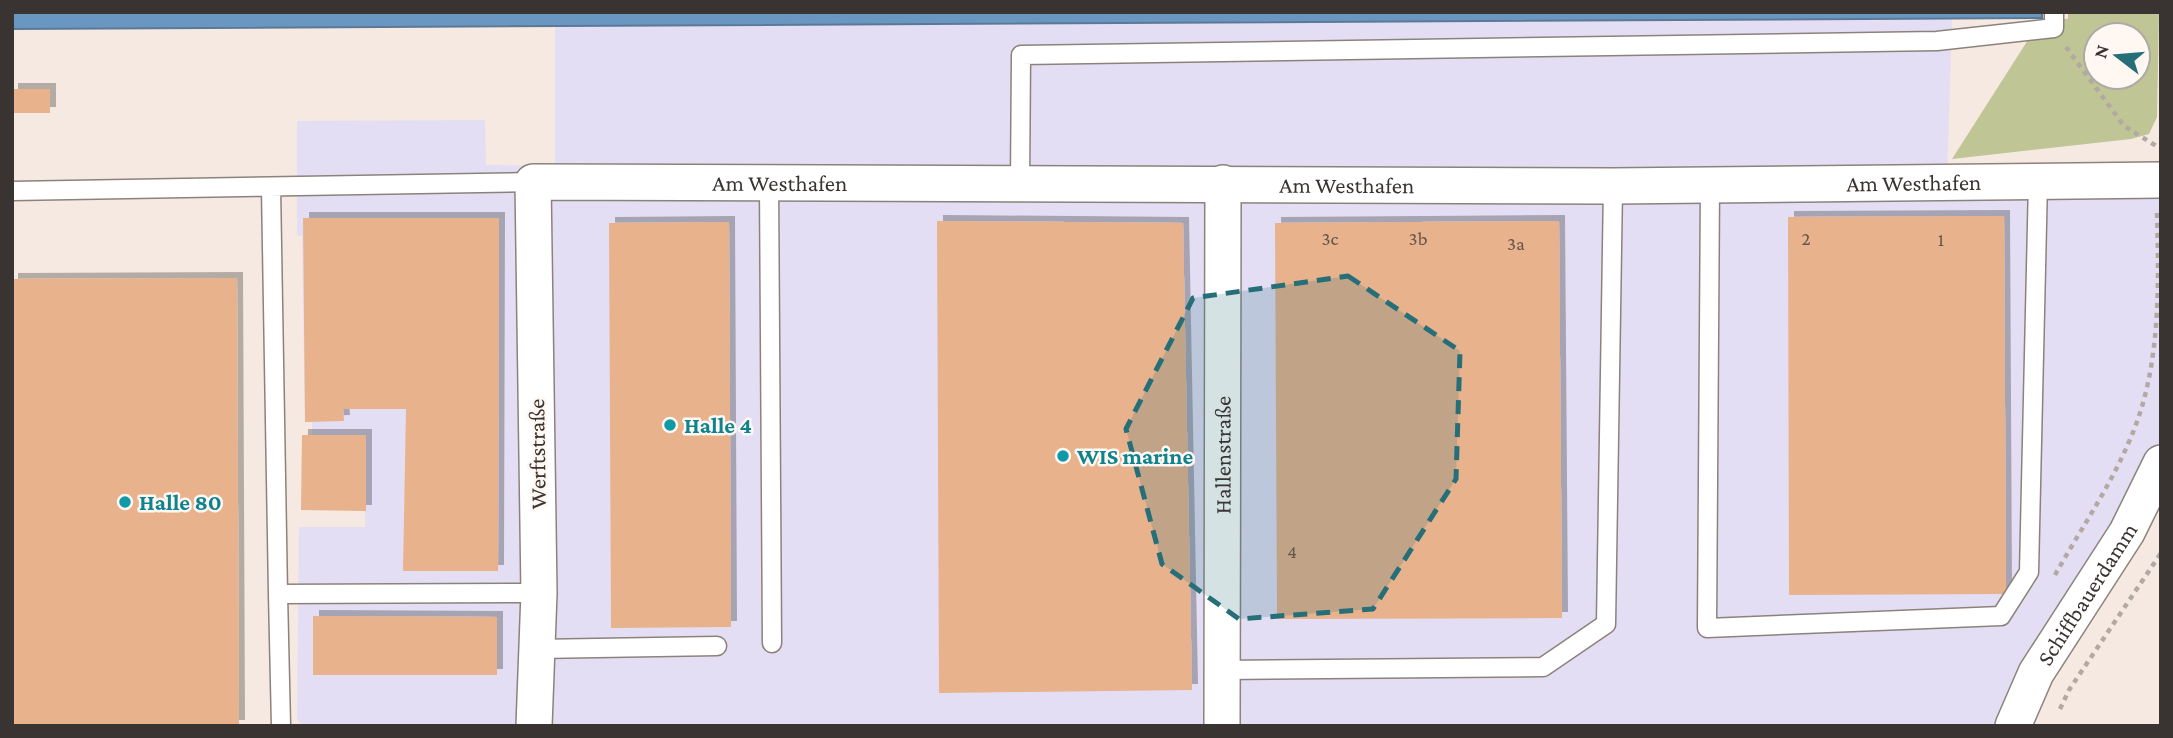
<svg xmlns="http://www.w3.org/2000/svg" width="2173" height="738" font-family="'Crimson Pro',serif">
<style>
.industrial{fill:#e3def4}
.green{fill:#c0c596;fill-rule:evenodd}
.water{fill:#6a97c1;stroke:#5b7996;stroke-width:2}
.building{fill:#e8b28d;filter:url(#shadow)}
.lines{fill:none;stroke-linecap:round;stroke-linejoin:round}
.service-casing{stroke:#8d827b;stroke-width:21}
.minor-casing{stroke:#8d827b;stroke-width:38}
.path{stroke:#b2a9a2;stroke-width:4.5;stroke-dasharray:5 5;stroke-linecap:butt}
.service{stroke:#fff;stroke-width:18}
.minor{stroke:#fff;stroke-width:35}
.marked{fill:#266f79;fill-opacity:0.2;stroke:#266f79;stroke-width:5;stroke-dasharray:14 9;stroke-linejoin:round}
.culture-dot{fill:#0f9aa8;stroke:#fef7f2;stroke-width:2.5}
.labels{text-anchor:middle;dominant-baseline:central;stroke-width:5;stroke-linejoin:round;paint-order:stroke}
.number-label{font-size:19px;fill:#655448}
.street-label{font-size:23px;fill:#393431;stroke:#fef7f2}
.culture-label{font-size:23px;font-weight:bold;fill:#0d838f;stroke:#fef7f2;text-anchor:start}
</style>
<defs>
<filter id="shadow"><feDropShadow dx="6" dy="-6" stdDeviation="0" flood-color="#0004"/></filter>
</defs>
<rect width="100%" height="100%" fill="#f5e9e1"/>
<path class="industrial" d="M1952,18L1947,182L2161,180V463L2013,726H303L297,719L299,527H365L366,436L312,435V422H305L302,236L297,235V121L485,120L486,165L555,166V26Z"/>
<path class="green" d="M2068,12H2159L2157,117L2149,134L2131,139L1952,159L2042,18L2068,19ZM2096,35H2138V77H2096Z"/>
<path class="water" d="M12,12H2042V18L12,29Z"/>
<path class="building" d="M12,89H50V113H12Z
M2004,216L2006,594L1789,595L1788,217Z
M303,218H499L498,571H403L406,409H343L344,421L305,422Z
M937,221L1183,223L1192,690L939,693Z
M1559,221L1562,618L1277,619L1275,223Z
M729,222L731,627L611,628L609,223Z
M237,278L239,726H12V279Z
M302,435H366V511L301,510Z
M313,616L497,617V675H313Z"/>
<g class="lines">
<g class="service-casing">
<path id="service" d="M769,183L772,643
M1020,184L1021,55L1937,41L2054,28V12
M1710,185L1707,628L2001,616L2029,572L2038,181
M271,188L278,594L539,593
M12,191L533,182
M278,594L281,726
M537,649L717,646
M1222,670L1543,667L1606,624L1613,186"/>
</g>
<g class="minor-casing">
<g id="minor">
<path id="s1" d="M534,726L539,593L533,182L1613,186L2161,180"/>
<path id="s2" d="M1222,726L1223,183"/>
<path id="s3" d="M2013,726L2036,673L2127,532L2161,463"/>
</g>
</g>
<path class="path" d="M2066,47L2124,126L2158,147
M2055,575C2079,532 2108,490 2128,444C2161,372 2159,290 2157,212
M2060,709L2069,690L2161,553"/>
<use href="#service" class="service"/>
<use href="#minor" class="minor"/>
</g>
<path class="marked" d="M1348,276L1460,351L1456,479L1373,609L1239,619L1162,564L1126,429L1193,298Z"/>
<g class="culture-dot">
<circle cx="670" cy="425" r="7"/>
<circle cx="1063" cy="456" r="7"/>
<circle cx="125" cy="502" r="7"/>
</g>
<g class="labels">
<g class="number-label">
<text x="1330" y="238">3c</text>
<text x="1418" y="238">3b</text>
<text x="1806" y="238">2</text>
<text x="1941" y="239">1</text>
<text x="1516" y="243">3a</text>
<text x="1292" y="551">4</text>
</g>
<g class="street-label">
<text stroke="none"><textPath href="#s1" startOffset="1925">Am Westhafen</textPath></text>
<text stroke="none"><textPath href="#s1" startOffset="791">Am Westhafen</textPath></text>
<text stroke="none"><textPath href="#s1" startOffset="1358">Am Westhafen</textPath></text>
<text transform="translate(537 454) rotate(-91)">Werftstraße</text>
<text stroke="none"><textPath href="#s2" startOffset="271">Hallenstraße</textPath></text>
<text stroke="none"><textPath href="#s3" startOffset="152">Schiffbauerdamm</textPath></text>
</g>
<g class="culture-label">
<text x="684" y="425">Halle 4</text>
<text x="1077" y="456">WIS marine</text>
<text x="139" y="502">Halle 80</text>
</g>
</g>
<rect width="2173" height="738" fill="none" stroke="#393431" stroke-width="28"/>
<g transform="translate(2117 56) rotate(286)"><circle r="33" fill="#fef7f2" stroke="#afa9a5" stroke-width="2"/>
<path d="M0-5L12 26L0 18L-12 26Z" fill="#266f79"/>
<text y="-10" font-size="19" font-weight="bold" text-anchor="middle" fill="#393431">N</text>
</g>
</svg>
